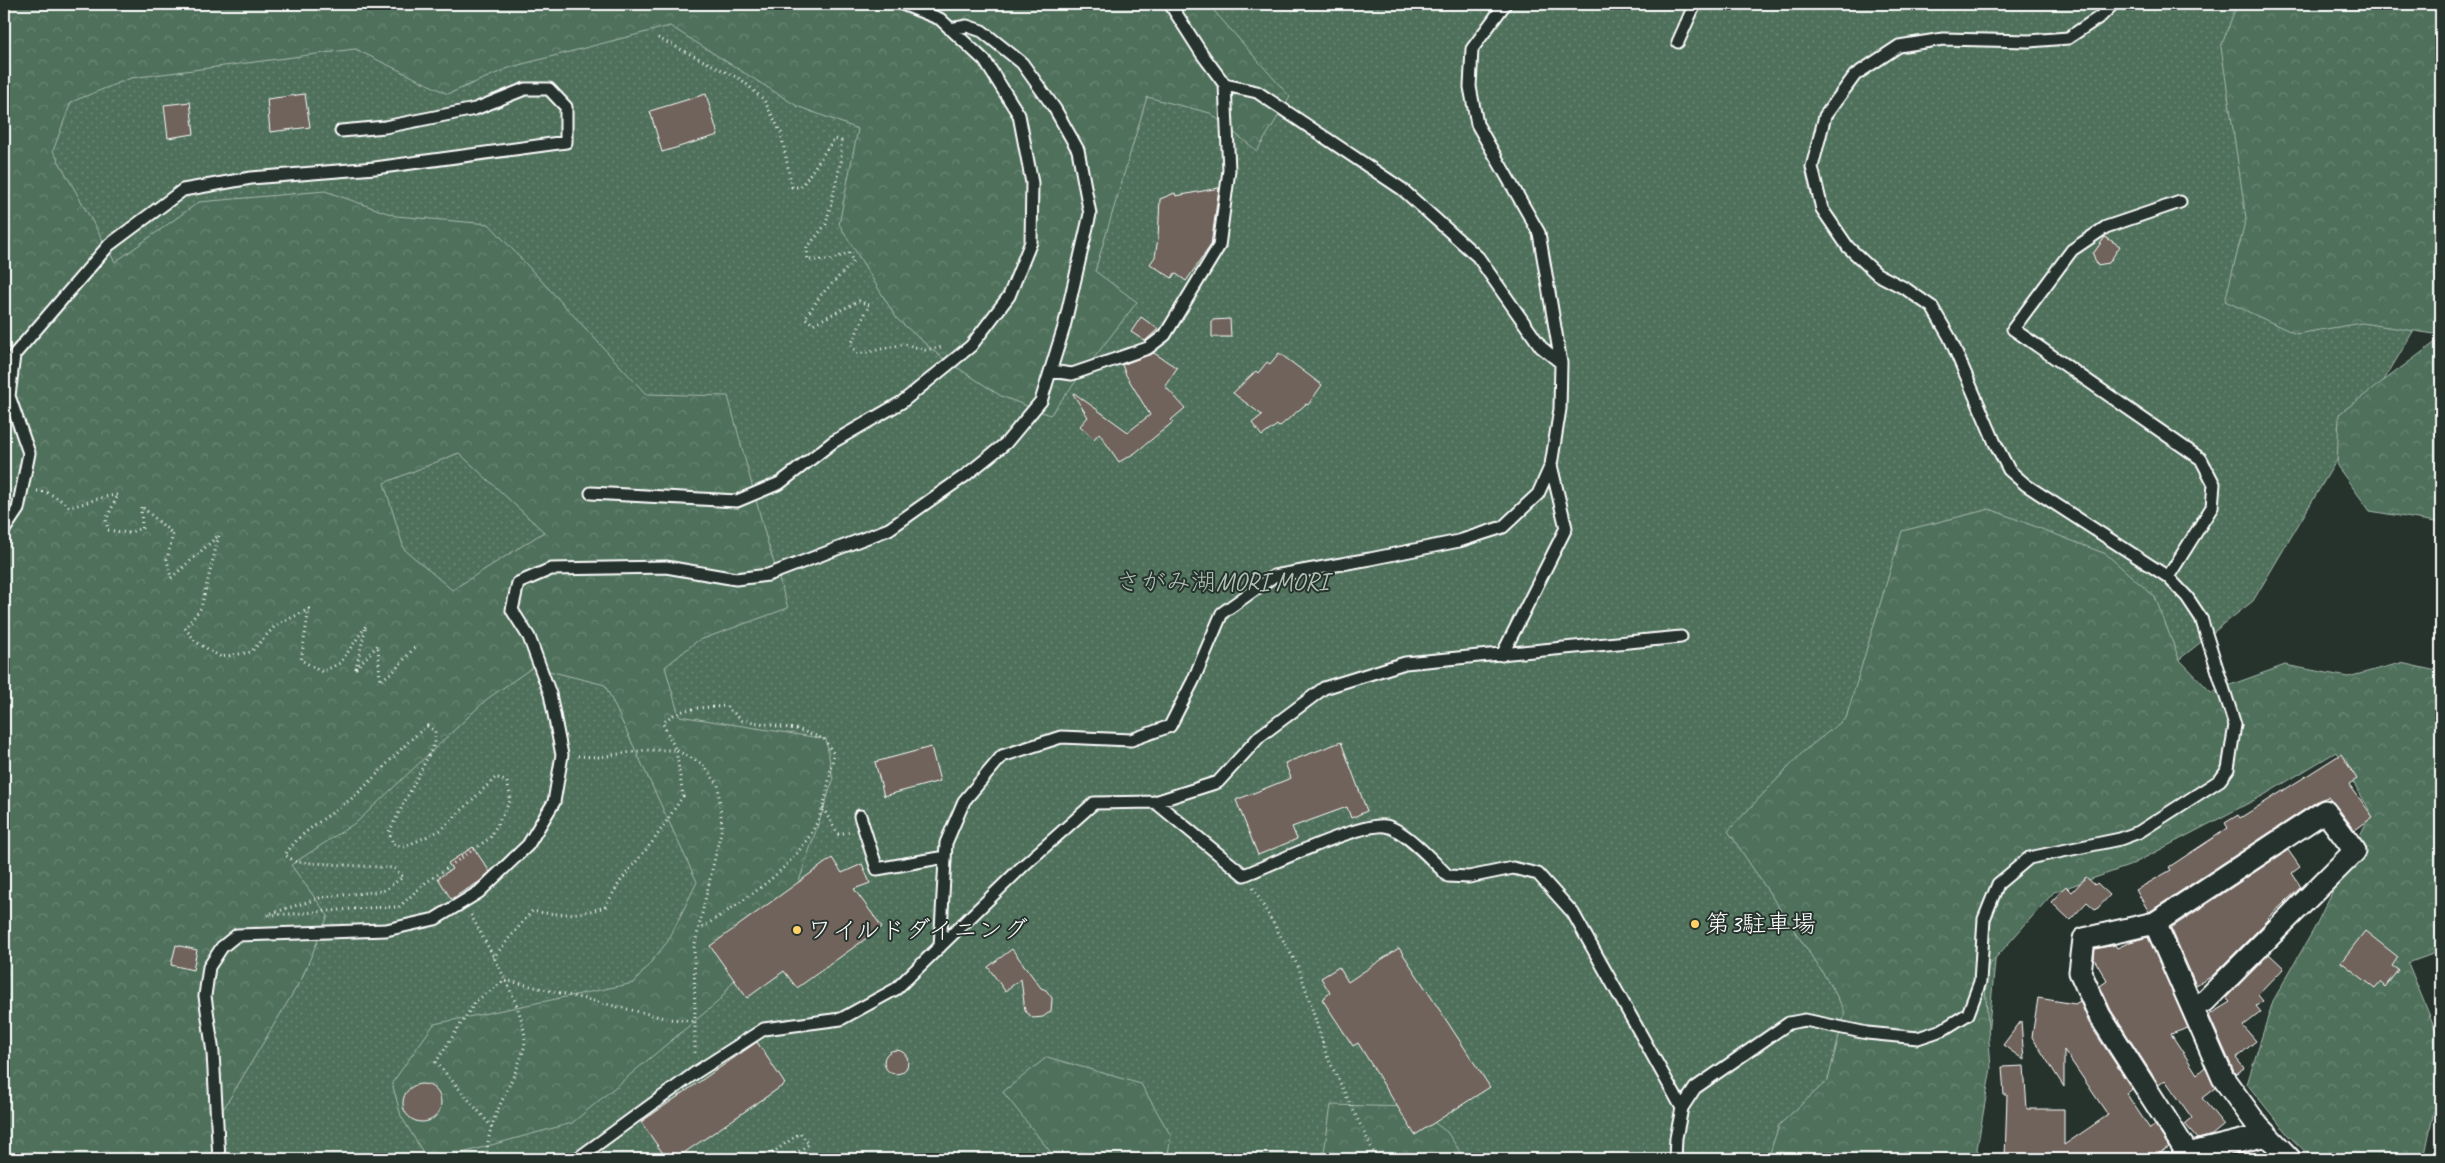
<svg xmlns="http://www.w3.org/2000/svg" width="2445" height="1163" font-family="Caveat,'Klee One',sans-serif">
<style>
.grass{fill:url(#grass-dots);stroke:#a7b8ad}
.forest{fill:url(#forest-crowns);stroke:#a7b8ad;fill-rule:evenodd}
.building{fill:#70645c;stroke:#fff}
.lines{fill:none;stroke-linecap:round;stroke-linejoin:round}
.service-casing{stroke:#fff;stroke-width:15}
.minor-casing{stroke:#fff;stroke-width:25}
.path{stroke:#fff;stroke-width:3;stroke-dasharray:1 4;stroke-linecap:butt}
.service{stroke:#26332d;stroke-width:11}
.minor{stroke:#26332d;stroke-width:21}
.poi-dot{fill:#ffd166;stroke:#26332d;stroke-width:2}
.labels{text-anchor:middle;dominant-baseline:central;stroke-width:4;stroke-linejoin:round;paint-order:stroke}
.park-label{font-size:25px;fill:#b0bfb5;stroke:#26332d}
.poi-label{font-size:25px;fill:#fff;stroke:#26332d;text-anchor:start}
</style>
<defs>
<pattern id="grass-dots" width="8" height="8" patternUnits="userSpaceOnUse" patternTransform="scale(1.25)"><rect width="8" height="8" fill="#4f715b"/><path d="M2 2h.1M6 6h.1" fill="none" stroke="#698674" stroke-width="1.8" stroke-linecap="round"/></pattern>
<pattern id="forest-crowns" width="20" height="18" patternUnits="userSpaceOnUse" patternTransform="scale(1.25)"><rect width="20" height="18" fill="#4f715b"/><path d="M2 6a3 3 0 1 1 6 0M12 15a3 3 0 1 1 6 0" fill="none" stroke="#698674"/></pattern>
</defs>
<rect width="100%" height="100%" fill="#26332d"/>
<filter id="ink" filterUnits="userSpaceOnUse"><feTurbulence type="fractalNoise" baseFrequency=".02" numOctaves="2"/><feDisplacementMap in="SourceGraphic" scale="10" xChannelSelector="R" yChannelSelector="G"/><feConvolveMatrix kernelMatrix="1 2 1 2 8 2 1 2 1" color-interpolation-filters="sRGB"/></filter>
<g filter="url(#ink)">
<path class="grass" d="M4,4H2409L2440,286L2253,601L2011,792L1979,1131L1967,1159H4Z"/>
<path class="forest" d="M4,4H1208L1290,97L1257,151L1210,113L1147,97L1095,271L1137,302L1050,415L1001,396L941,357L897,319L839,224L858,129L797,106L670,26L511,67L448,94L355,49L131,78L71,102L53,151L115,262L199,202L325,191L396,216L489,224L646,394L728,396L766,537L788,608L697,641L665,667L679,716L826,739L833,780L797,887L720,1000L572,1123L440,1159H427L401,1116L392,1083L434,1024L634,983L668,941L697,882L605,685L533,667L487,699L358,821L291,865L328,916L302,978L221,1113L226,1158L228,1159H4V417L15,396L4,350ZM459,453L544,532L452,590L404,549L384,483Z
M2237,4H2441V335L2362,323L2296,334L2225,301L2246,218L2221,47Z
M2441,338V523L2370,511L2337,466L2339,414Z
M1990,509L2106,554L2155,597L2179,659L2211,692L2285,665L2348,677L2401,663L2441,672V951L2408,963L2436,1031L2441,1030V1108L2434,1111L2424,1159H2313L2288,1135L2247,1084L2273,1001L2314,929L2371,813L2336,752L2264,795L2129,866L2054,892L1984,971L1991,1068L1977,1149L1982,1159H1768L1779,1125L1828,1080L1845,1012L1832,987L1728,831L1804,751L1846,718L1902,531Z
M1047,1057L1141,1084L1171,1136L1167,1159H1056L1003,1092Z
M1331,1105L1413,1107L1447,1132L1465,1159H1323Z"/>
<path class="building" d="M305,94L310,127L270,132L267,99Z
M706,94L718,135L662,152L650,111Z
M190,102L194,134L168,138L164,105Z
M1219,188L1211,245L1186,281L1175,273L1172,278L1150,264L1155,257L1158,238L1160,199L1175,193L1176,196Z
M2105,237L2120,246L2109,263L2097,265L2093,254Z
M1141,317L1158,329L1145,341L1131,332Z
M1230,319L1231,337H1212V320Z
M1154,353L1177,368L1165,386L1185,408L1171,420L1173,422L1135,453L1119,462L1099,433L1094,439L1080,426L1088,417L1073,394L1074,393L1128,432L1150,415L1126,375L1122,365Z
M1279,353L1322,385L1308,405L1306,404L1279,427L1277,425L1262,436L1252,423L1262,415L1233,393L1256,371L1258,373L1267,362L1270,364Z
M1341,742L1367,811L1351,818L1347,807L1292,827L1297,839L1258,855L1236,800L1291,778L1285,763Z
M931,747L940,781L884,796L875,762Z
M2341,754L2357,779L2349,784L2373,817L2355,830L2328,797L2319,800L2149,912L2136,890L2171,870L2169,867L2228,828L2225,823L2238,815L2240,818Z
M473,847L490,872L479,882L451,899L438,878L452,869L448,863Z
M2288,850L2300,867L2292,873L2301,887L2268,918L2269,919L2211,977L2196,985L2171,928Z
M832,858L842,873L862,864L870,883L854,889L882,927L797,988L784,971L747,998L710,946Z
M2086,877L2095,885L2097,883L2110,895L2096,910L2087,902L2070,920L2051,902L2066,886L2072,892Z
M2365,931L2398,957L2392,966L2398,970L2385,987L2380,982L2375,988L2341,962Z
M2148,937L2188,1028L2171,1034L2197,1074L2205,1067L2215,1088L2202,1098L2224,1125L2212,1135L2198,1139L2185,1124L2192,1118L2165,1080L2159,1085L2111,1010L2100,986L2107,981L2094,959L2095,949L2115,945L2117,948L2130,942Z
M176,945L197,950L193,970L171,965Z
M1399,948L1490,1087L1415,1135L1358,1043L1353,1046L1322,999L1330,993L1321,978L1339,967L1348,982Z
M1012,949L1041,988L1046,990L1052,998L1051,1011L1043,1017L1033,1018L1025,1011L1021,979L1005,991L988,967Z
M2269,954L2284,968L2258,995L2263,1001L2256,1006L2261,1012L2243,1026L2256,1041L2236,1058L2244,1068L2235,1074L2209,1015L2230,1002L2226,998Z
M2038,998L2075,1004L2080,1001L2089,1023L2132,1089L2126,1093L2150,1129L2155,1125L2169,1147L2152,1159H2005L2007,1095H2004L2002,1067L2024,1066L2027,1109H2064V1145L2108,1115L2064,1050V1087L2032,1037Z
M2021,1021L2024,1060L2003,1045Z
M757,1042L785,1084L675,1159H667L641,1122Z
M884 1062a12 12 0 1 1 24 0a12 12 0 1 1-24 0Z
M403 1103a19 19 0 1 1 38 0a19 19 0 1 1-38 0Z"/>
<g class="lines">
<g class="service-casing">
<path id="service" d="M1678,42L1695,4
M1225,85L1257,92L1402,189L1478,257L1541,347L1561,363
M1051,371L1072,374L1148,348L1165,335L1219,246L1229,170L1225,85L1202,54L1170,4
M591,493L737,501L780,483L833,442L902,402L971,346L1009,296L1031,242L1032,183L1019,115L985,61L940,19L902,4
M4,530L18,509L29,453L9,396L14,355L109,245L183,190L251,178L375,168L566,142V107L549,89H525L475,109L385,127L341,131
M2168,577L2212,507L2214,484L2201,459L2013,329L2072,250L2106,227L2180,202
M1502,655L1566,528L1551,465
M1155,802L1244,875C1273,864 1359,823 1385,826C1403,828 1435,863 1448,876L1469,877L1513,868L1538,874L1573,913L1682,1108
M860,816L877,869L945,857
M940,947L946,843L964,801L1002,756L1061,737L1131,740L1170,726L1193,681L1222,613L1274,576L1370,559L1459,541L1503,527L1538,494L1551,465L1560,409L1561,363L1539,233L1477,124L1470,87L1472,49L1505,4
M219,1159L213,1053L205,996L209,967L222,947L237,935L386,930L435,919L479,892L528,845L554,802L562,755L550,694L529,637L512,610L518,583L551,569L666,567L736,579L768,575L889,529L966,475L1006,443L1041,401L1064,327L1090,214L1078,150L1055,109L1022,63L982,31L967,26L950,29
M577,1159L695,1073L764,1029L841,1019L896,989L1023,866L1094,803L1155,802L1218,782L1260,736L1324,688L1405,663L1681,637
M1675,1159L1676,1138L1682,1108L1695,1088L1789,1023L1805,1020L1867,1033L1918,1038L1942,1030L1968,1014L1980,982L1984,919L1998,884L2029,858L2120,839L2139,832L2220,780L2228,769L2235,725L2201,618L2187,597L2168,577L2026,485L2009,470L1995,443L1950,338L1932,307L1906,289L1877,274L1848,247L1822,209L1812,167L1825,116L1855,75L1899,46L1943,39L2029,41L2068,38L2101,16L2113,4"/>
</g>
<g class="minor-casing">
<path id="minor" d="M2155,923L2223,1078L2258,1126L2290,1159
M2188,1154L2100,1016L2080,972L2084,939L2155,923L2325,811L2355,851L2205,1001L2192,1006
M2181,1159L2188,1154L2266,1135"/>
</g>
<path class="path" d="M658,38L742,80L764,100L781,133L792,187H801L834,139L841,141V161L826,224L807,248L808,260H830L849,253L853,262L821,295L805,318L813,324L859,301L869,305L851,345L858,354L905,344L925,350L943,347
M37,491C50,492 59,498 69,507C86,504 100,496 118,495L106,520L108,530L128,533L142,528L141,506L173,534L167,559L171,578L219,535L201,608L185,628L196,642L221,657L251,652L275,626L309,609L301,660L322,672L340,663L366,626L356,668L378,645L380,681L395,670L415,647
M427,726L435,731V743L389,832L393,844L404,847L441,830L496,777L507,782L511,799L490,838L424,884L399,907C355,907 311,914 266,915L323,897L383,891L403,877L394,868L296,862L285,855C302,828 335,814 358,793C382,771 401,746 427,726Z
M578,756L599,757L646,750H676L702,764L718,784L722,827L694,948L695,1021
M823,808L838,834L849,832
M1253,888L1299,968L1327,1056L1377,1159
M471,915C485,943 532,1018 524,1048C514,1085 485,1120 487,1159
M493,958L532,911C560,916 578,915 605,907L621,880L654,840L683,796L676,750L663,724C676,706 705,708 726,706L742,720L800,730L824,739L834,754C830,771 828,790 823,807C805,864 747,898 700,929
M492,1127L436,1062L476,1001L505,980L669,1019L695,1021V1055
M764,1159L800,1133L809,1144L788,1159"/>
<use href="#service" class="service"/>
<use href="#minor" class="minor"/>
</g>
</g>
<g class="poi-dot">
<circle cx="1695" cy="924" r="5"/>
<circle cx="797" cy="930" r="5"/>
</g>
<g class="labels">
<g class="park-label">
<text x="1222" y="582">さがみ湖MORI MORI</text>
</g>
<g class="poi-label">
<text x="1705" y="924">第3駐車場</text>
<text x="807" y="930">ワイルドダイニング</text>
</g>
</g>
<rect width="2445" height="1163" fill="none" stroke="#26332d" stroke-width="20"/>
<rect x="10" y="10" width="2425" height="1143" fill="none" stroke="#fff" stroke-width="2" filter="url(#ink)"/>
</svg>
